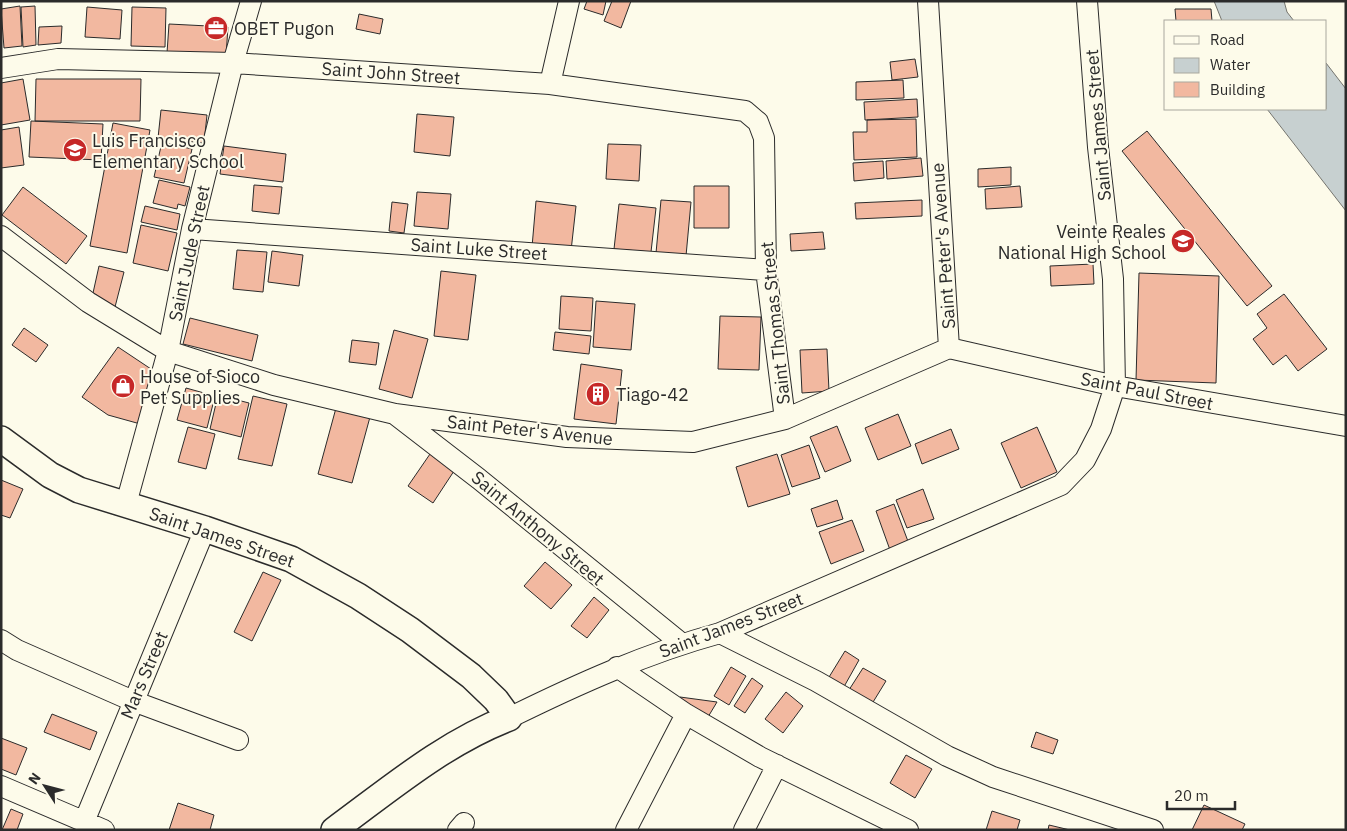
<svg xmlns="http://www.w3.org/2000/svg" width="1347" height="831" font-family="'IBM Plex Sans',sans-serif">
<style>
.water{fill:#c7d0d0;stroke:#74746e}
.building{fill:#f2b8a0;stroke:#2b2b2b}
.lines{fill:none;stroke-linecap:round;stroke-linejoin:round}
.minor-casing{stroke:#2b2b2b;stroke-width:22}
.tertiary-casing{stroke:#2b2b2b;stroke-width:28}
.minor{stroke:#fdfbea;stroke-width:20}
.tertiary{stroke:#fdfbea;stroke-width:25}
.labels{text-anchor:middle;dominant-baseline:central;stroke-width:4;stroke-linejoin:round;paint-order:stroke}
.poi-label{font-size:18px;fill:#2b2b2b;stroke:#fdfbea;text-anchor:start}
.street-label{font-size:18px;fill:#2b2b2b;stroke:#fdfbea}
</style>
<rect width="100%" height="100%" fill="#fdfbea"/>
<path class="water" d="M1214,1H1284L1287,12L1294,21H1222Z
M1326,63L1346,89V211L1267,109H1326Z"/>
<path class="building" d="M587,1H606L603,15L584,9Z
M612,1H631L621,28L604,21Z
M20,6L22,46L4,48L1,9Z
M35,6L36,45L23,47L21,7Z
M87,7L122,10L120,39L85,37Z
M132,7L166,8L165,47L131,46Z
M1175,9H1211L1212,21H1176Z
M359,14L383,19L380,34L356,29Z
M169,24L228,27L226,56L167,53Z
M62,26L61,43L38,45L39,27Z
M915,59L918,77L892,80L890,62Z
M23,79L30,120L1,125V83Z
M36,79H141L140,121H35Z
M903,80L904,98L856,100V82Z
M917,99L918,117L865,120L864,102Z
M161,110L207,115L204,143L158,138Z
M417,114L454,117L450,156L414,152Z
M916,119L917,157L854,160L853,132H867V120Z
M31,121L103,124L101,160L29,157Z
M113,123L150,130L127,253L90,246Z
M19,127L24,165L1,168V130Z
M1147,131L1272,286L1247,306L1122,151Z
M162,142L192,149L184,183L154,177Z
M608,144L641,145L639,181L606,179Z
M224,146L286,154L283,182L220,174Z
M921,158L923,176L887,179L886,161Z
M883,161L884,178L854,181L853,163Z
M1011,167V185L978,187V169Z
M159,180L190,187L185,206L178,204L177,209L153,203Z
M254,185L282,187L279,214L252,211Z
M694,186H729V228H694Z
M1020,186L1022,207L986,209L985,189Z
M23,187L87,236L66,264L2,215Z
M417,192L451,194L448,229L414,226Z
M661,200L691,202L686,256L656,253Z
M922,200V216L856,219L855,203Z
M536,201L576,206L571,251L532,247Z
M392,202L408,204L404,233L389,231Z
M619,204L656,208L651,252L614,249Z
M145,206L180,214L177,230L141,222Z
M141,225L177,233L168,271L133,263Z
M823,232L825,249L791,251L790,234Z
M237,250L267,252L263,292L233,289Z
M272,251L303,255L299,286L268,282Z
M1093,264L1094,284L1051,286L1050,266Z
M99,266L124,272L115,307L93,293Z
M441,271L476,275L468,340L434,336Z
M1139,273L1219,276L1216,383L1136,380Z
M1284,294L1327,349L1298,371L1286,355L1273,365L1253,339L1267,328L1257,314Z
M561,296L593,298L591,331L559,329Z
M596,301L635,304L631,350L593,347Z
M720,316L761,317L759,370L718,369Z
M190,318L258,335L252,361L183,344Z
M24,328L48,345L36,362L12,345Z
M394,330L428,339L412,398L379,389Z
M555,332L591,336L589,354L553,350Z
M352,340L379,343L376,365L349,362Z
M118,347L160,375L144,425L108,415L82,397Z
M827,349L829,391L802,393L800,350Z
M581,364L622,370L616,424L574,419Z
M186,388L215,396L207,428L177,420Z
M218,395L249,403L241,437L210,429Z
M253,396L287,404L272,466L238,459Z
M336,408L370,417L352,483L318,474Z
M898,414L911,446L878,460L865,428Z
M837,426L851,461L825,472L810,437Z
M188,427L215,434L206,469L178,462Z
M1037,427L1057,472L1021,488L1001,443Z
M951,429L959,449L922,464L915,444Z
M809,445L820,478L792,487L781,455Z
M430,454L454,471L433,503L408,486Z
M777,454L790,494L748,507L736,467Z
M1,480L23,489L10,518L1,515Z
M923,489L934,519L907,528L896,500Z
M837,500L843,519L817,527L811,509Z
M894,504L909,544L890,550L876,511Z
M852,520L864,551L831,564L819,532Z
M545,562L572,585L551,609L524,586Z
M263,572L281,580L252,641L234,632Z
M594,597L609,610L587,638L571,626Z
M845,651L859,660L841,692L826,682Z
M731,667L746,676L729,705L714,696Z
M863,668L886,681L870,707L847,693Z
M752,678L763,686L745,713L734,706Z
M786,692L803,706L783,733L765,719Z
M680,697L717,702L705,722L676,705Z
M52,714L97,732L90,750L44,732Z
M1036,732L1058,740L1053,754L1031,747Z
M1,738L27,748L16,775L1,769Z
M906,755L932,769L915,798L890,783Z
M178,803L214,815L210,830H169Z
M1204,805L1245,824L1242,830H1192Z
M11,809L23,814L17,830H2Z
M992,811L1020,820L1017,830H986Z
M1049,825L1070,830H1048Z"/>
<g class="lines">
<g class="minor-casing">
<path id="minor" d="M928,1L949,348
M1,68L58,59L233,63L550,84L745,111L758,122L764,138L766,270L785,419
M550,84L569,1
M192,229L766,270
M1,236L88,302L168,351L274,385L395,414L567,437L693,442L785,419L949,348
M949,348L1115,386L1346,426
M396,415L479,479L681,643
M126,504L168,351L192,229L233,63L251,1
M720,633L816,681L947,756L993,777L1153,830
M1,640L17,650L133,701L238,740
M617,667L686,714L760,757L908,830
M509,718C578,684 647,653 720,633L1061,485L1085,460L1101,429L1115,386L1113,279L1098,147L1087,1
M1,786L104,830
M84,822L205,529
M458,830L464,823
M626,830L686,714
M744,830L777,765"/>
</g>
<g class="tertiary-casing">
<path id="tertiary" d="M1,439L50,475L79,490L205,529L291,559L358,596L410,630L471,676L496,700L509,718C444,743 390,789 334,830"/>
</g>
<use href="#minor" class="minor"/>
<use href="#tertiary" class="tertiary"/>
</g>
<defs>
<g id="office-disc" transform="scale(1.25)"><circle r="9.5" fill="#c62828" stroke="#fdfbea"/><path d="M-6-3h4V-5.5h4V-3h4V5H-6ZM-1-4.5V-3h2v-1.5ZM-6 0V1H6V0Z" fill="#fff"/></g>
<g id="school-disc" transform="scale(1.25)"><circle r="9.5" fill="#c62828" stroke="#fdfbea"/><path d="M0-5L7-2L0 1L-7-2ZM-4 1L0 2.5L4 1V4Q0 6-4 4Z" fill="#fff"/></g>
<g id="shop-disc" transform="scale(1.25)"><circle r="9.5" fill="#c62828" stroke="#fdfbea"/><path d="M-5-2.5h2.3a2.7 3.5 0 0 1 5.4 0H5L5.5 6h-11ZM-1.5-2.5h3a1.5 2.3 0 0 0-3 0Z" fill="#fff"/></g>
<g id="building-disc" transform="scale(1.25)"><circle r="9.5" fill="#c62828" stroke="#fdfbea"/><path d="M-4-6H4V6H1V3H-1V6H-4ZM-2.5-4.3h1.7v1.8h-1.7ZM.8-4.3h1.7v1.8H.8ZM-2.5-1h1.7V.8h-1.7ZM.8-1h1.7V.8H.8Z" fill="#fff"/></g>
</defs>
<g fill-rule="evenodd">
<use href="#office-disc" x="216" y="28"/>
<use href="#school-disc" x="75" y="150"/>
<use href="#school-disc" x="1183" y="241"/>
<use href="#shop-disc" x="123" y="386"/>
<use href="#building-disc" x="598" y="394"/>
</g>
<g class="labels">
<g class="poi-label">
<text x="234" y="28">OBET Pugon</text>
<text x="92" y="140">Luis Francisco<tspan x="92" dy="21">Elementary School</tspan></text>
<text x="1166" y="231" text-anchor="end">Veinte Reales<tspan x="1166" dy="21">National High School</tspan></text>
<text x="140" y="376">House of Sioco<tspan x="140" dy="21">Pet Supplies</tspan></text>
<text x="616" y="394">Tiago-42</text>
</g>
<g class="street-label">
<text transform="translate(391 73) rotate(4)">Saint John Street</text>
<text transform="translate(1098 125) rotate(-95)">Saint James Street</text>
<text transform="translate(943 246) rotate(-94)">Saint Peter's Avenue</text>
<text transform="translate(479 249) rotate(4)">Saint Luke Street</text>
<text transform="translate(189 253) rotate(-78)">Saint Jude Street</text>
<text transform="translate(775 323) rotate(-96)">Saint Thomas Street</text>
<text transform="translate(1147 391) rotate(11)">Saint Paul Street</text>
<text transform="translate(530 430) rotate(6)">Saint Peter's Avenue</text>
<text transform="translate(538 528) rotate(40)">Saint Anthony Street</text>
<text transform="translate(222 537) rotate(19)">Saint James Street</text>
<text transform="translate(731 625) rotate(-21)">Saint James Street</text>
<text transform="translate(144 675) rotate(-67)">Mars Street</text>
</g>
</g>
<rect width="1347" height="831" fill="none" stroke="#2b2b2b" stroke-width="5"/>
<rect x="1164" y="20" width="162" height="90" fill="#fdfbea" stroke="#a9a89e"/>
<rect x="1174" y="36" width="25" height="8" fill="#fdfbea" stroke="#a9a89e"/>
<text x="1210" y="45" font-size="15" fill="#2b2b2b">Road</text>
<rect x="1174" y="58" width="25" height="15" fill="#c7d0d0" stroke="#a9a89e"/>
<text x="1210" y="70" font-size="15" fill="#2b2b2b">Water</text>
<rect x="1174" y="82" width="25" height="15" fill="#f2b8a0" stroke="#a9a89e"/>
<text x="1210" y="95" font-size="15" fill="#2b2b2b">Building</text>
<g transform="translate(45 786) rotate(306)" stroke="#fdfbea" stroke-width="4" paint-order="stroke">
<path d="M0-4L9 19L0 12L-9 19Z" fill="#2b2b2b"/>
<text y="-8" font-size="14" font-weight="bold" text-anchor="middle" fill="#2b2b2b">N</text>
</g>
<path d="M1167 801v8h68v-8" fill="none" stroke="#2b2b2b" stroke-width="2.5"/>
<text x="1174" y="801" font-size="15" fill="#2b2b2b" stroke="#fdfbea" stroke-width="4" paint-order="stroke">20 m</text>
</svg>
